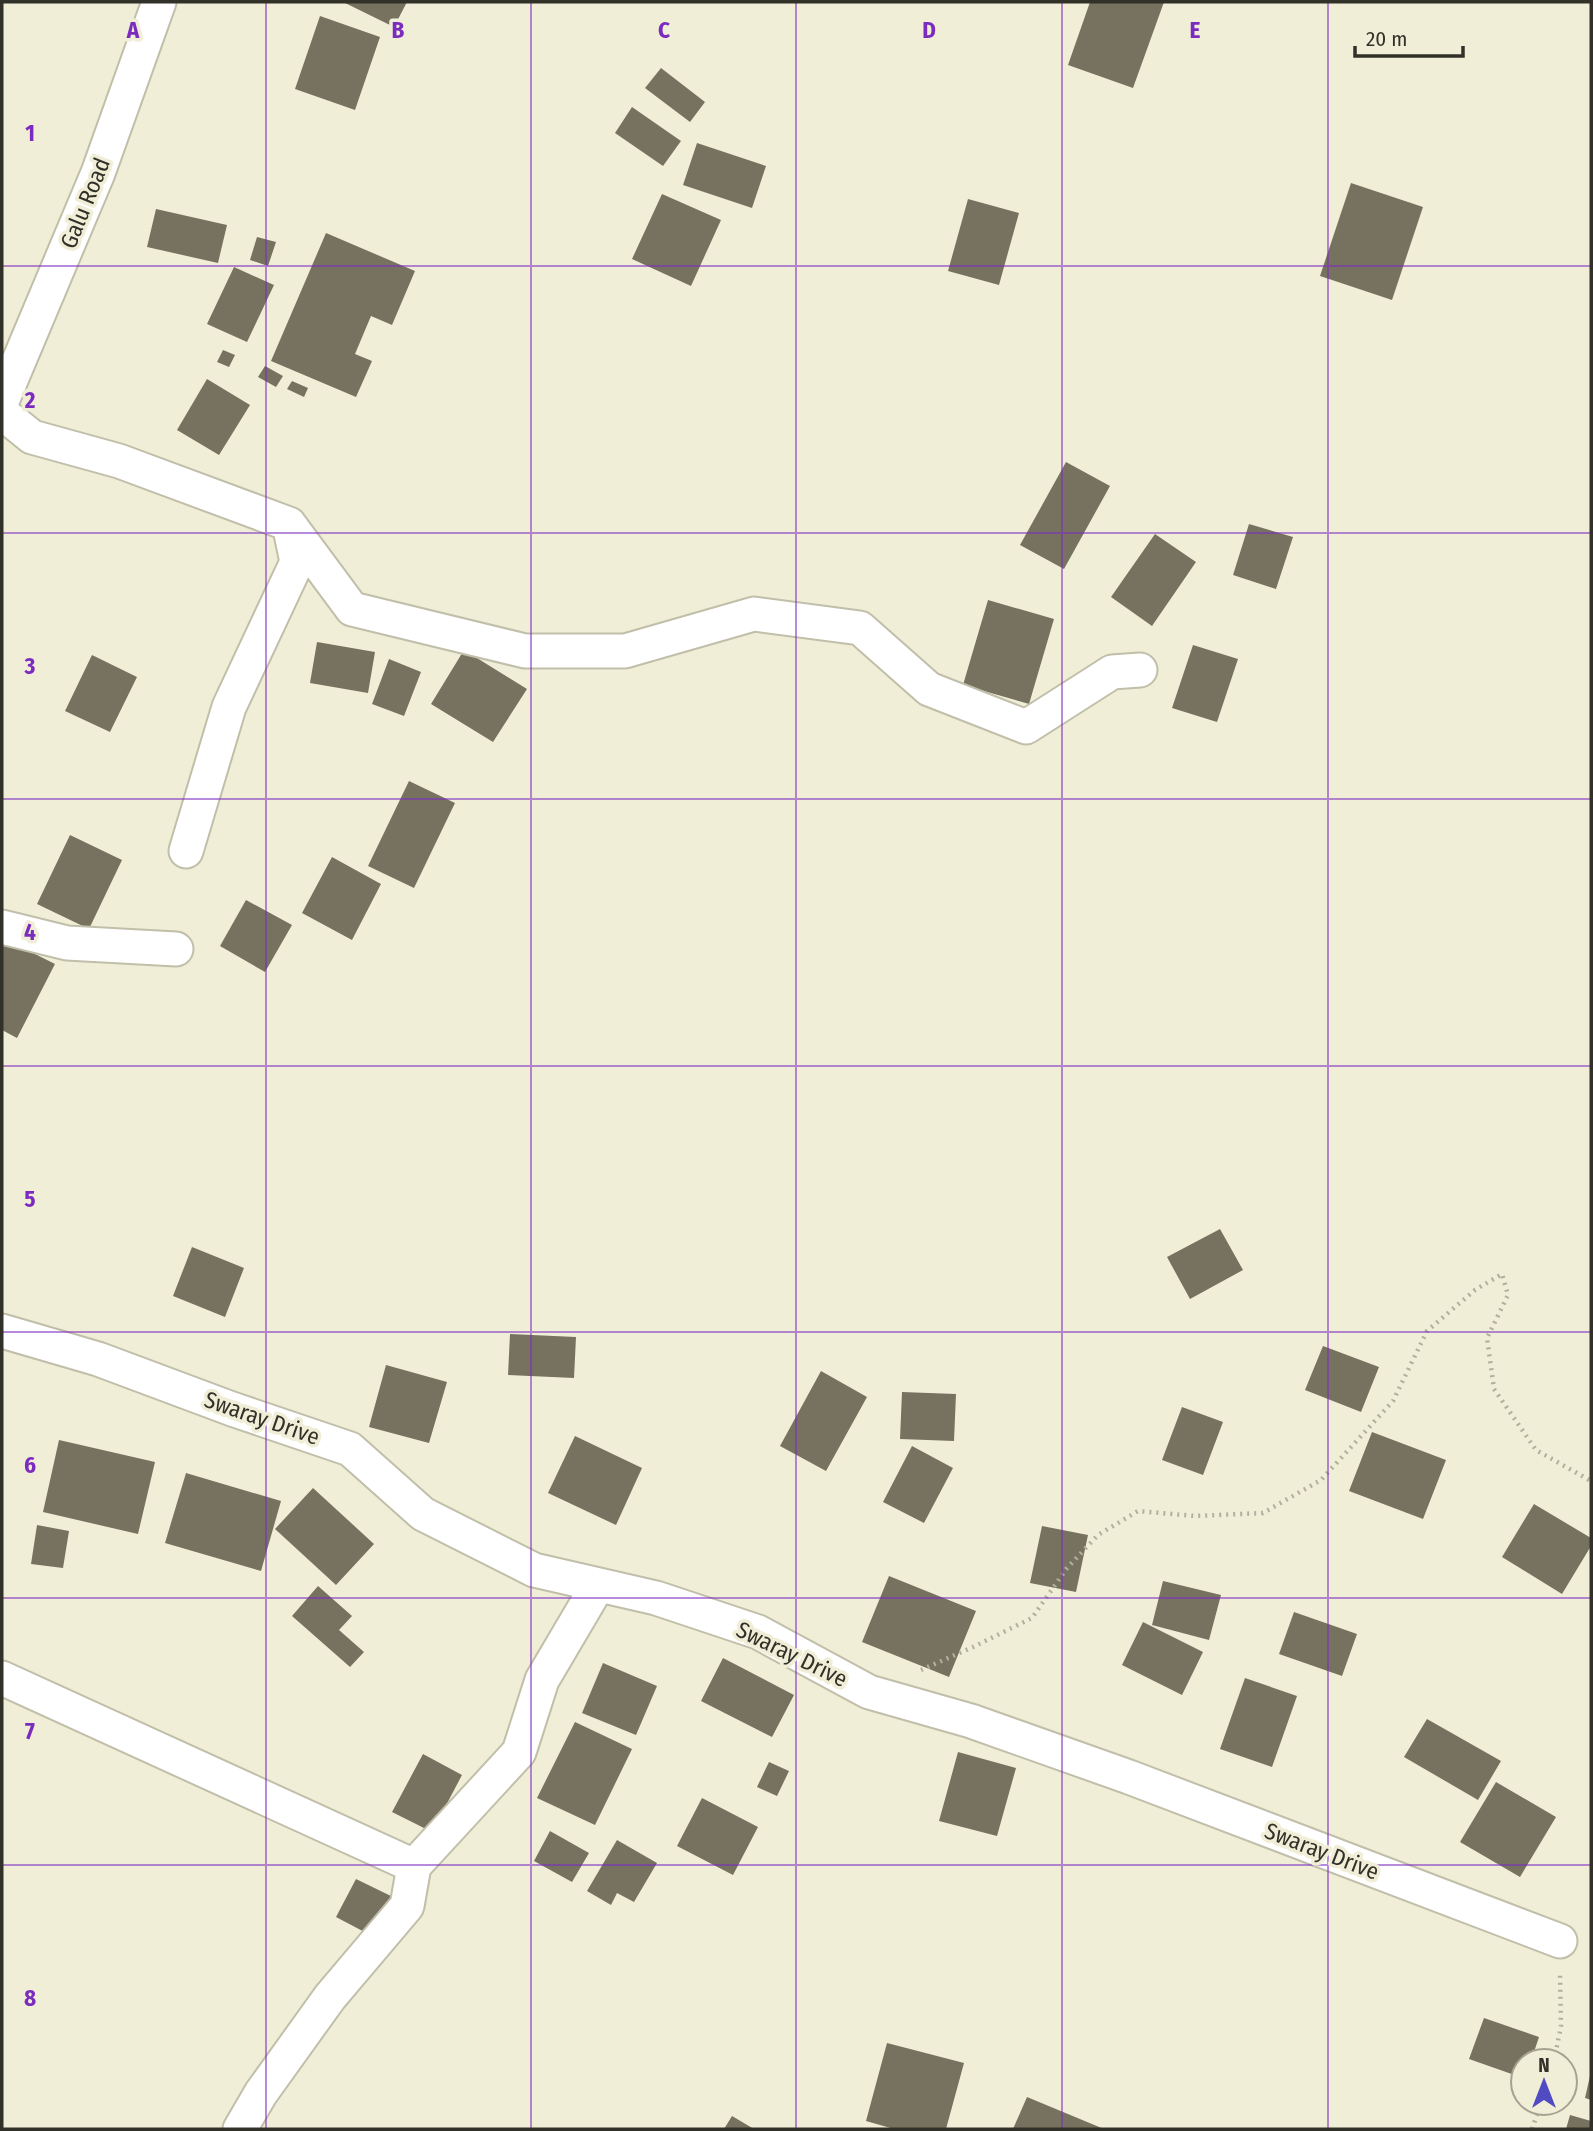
<svg xmlns="http://www.w3.org/2000/svg" width="1593" height="2131" font-family="'Fira Sans Condensed',sans-serif">
<style>
.building{fill:#76725f}
.lines{fill:none;stroke-linecap:round;stroke-linejoin:round}
.minor-casing{stroke:#c1bea9;stroke-width:37}
.path{stroke:#b2af9e;stroke-width:4.5;stroke-dasharray:2 5;stroke-linecap:butt}
.minor{stroke:#fff;stroke-width:33}
.grid{fill:none;stroke:#7b2cbf;stroke-width:2;stroke-opacity:0.55}
.labels{text-anchor:middle;dominant-baseline:central;stroke-width:7;stroke-linejoin:round;paint-order:stroke}
.street-label{font-size:23px;fill:#323129;stroke:#f1eed8}
.grid-label{font-size:23px;text-anchor:middle;font-weight:bold;fill:#7b2cbf;stroke:#f1eed8;stroke-width:7;stroke-linejoin:round;paint-order:stroke}
</style>
<rect width="100%" height="100%" fill="#f1eed8"/>
<path class="building" d="M343,2H407L394,27Z
M1090,2H1164L1133,88L1068,65Z
M320,16L380,37L355,110L295,89Z
M661,68L705,102L690,122L645,88Z
M632,107L681,141L663,166L615,133Z
M697,143L766,166L752,208L683,185Z
M1351,183L1423,207L1392,300L1320,276Z
M662,194L721,220L691,286L632,259Z
M968,199L1019,213L999,285L948,271Z
M156,209L227,225L218,263L147,247Z
M326,233L415,271L392,325L371,316L355,354L372,361L356,397L271,361Z
M257,237L276,242L268,266L250,260Z
M234,267L274,285L247,342L207,324Z
M223,350L235,355L229,367L217,362Z
M265,366L283,376L276,387L258,377Z
M207,379L250,405L219,455L177,430Z
M292,381L308,388L304,397L287,389Z
M1066,462L1110,486L1064,569L1020,545Z
M1249,524L1293,537L1276,589L1233,575Z
M1155,534L1196,562L1152,626L1111,597Z
M988,600L1054,619L1029,704L963,685Z
M317,642L375,652L368,693L310,683Z
M1193,645L1238,659L1217,722L1172,708Z
M464,650L527,689L493,742L431,704Z
M92,655L137,677L110,732L65,711Z
M389,659L421,672L404,716L372,704Z
M409,781L455,803L414,888L368,866Z
M70,835L122,860L89,929L37,904Z
M332,857L381,884L352,940L302,913Z
M246,900L292,925L265,972L220,946Z
M3,938L55,964L17,1038L2,1030Z
M1220,1229L1243,1270L1190,1299L1167,1257Z
M192,1247L244,1268L225,1317L173,1296Z
M510,1334L576,1337L574,1378L508,1375Z
M1323,1346L1379,1367L1361,1412L1305,1390Z
M386,1365L447,1382L429,1443L369,1427Z
M821,1371L867,1397L826,1471L780,1446Z
M902,1392L956,1394L954,1441L900,1439Z
M1182,1407L1223,1422L1203,1475L1162,1460Z
M1372,1432L1446,1460L1423,1519L1349,1491Z
M575,1436L642,1468L616,1525L548,1493Z
M59,1440L155,1462L138,1534L43,1512Z
M912,1446L953,1468L924,1523L883,1502Z
M186,1473L281,1501L261,1571L165,1543Z
M313,1488L374,1544L336,1585L275,1529Z
M1534,1504L1591,1538V1546L1562,1594L1502,1557Z
M37,1525L69,1531L63,1568L31,1564Z
M1042,1526L1088,1535L1076,1592L1030,1583Z
M889,1576L976,1611L949,1677L862,1642Z
M1163,1581L1221,1595L1209,1640L1152,1625Z
M318,1586L352,1616L339,1630L364,1652L350,1667L292,1616Z
M1294,1612L1357,1634L1342,1676L1279,1654Z
M1143,1622L1203,1652L1182,1695L1122,1665Z
M723,1658L794,1695L772,1737L701,1701Z
M603,1663L657,1686L636,1735L582,1713Z
M1245,1678L1297,1696L1272,1767L1220,1749Z
M1427,1719L1501,1761L1478,1800L1404,1757Z
M575,1722L632,1749L595,1825L537,1798Z
M958,1752L1016,1768L997,1836L939,1821Z
M423,1754L462,1775L432,1832L392,1812Z
M769,1762L789,1771L777,1796L757,1787Z
M1496,1782L1556,1817L1520,1877L1460,1842Z
M702,1798L758,1827L733,1875L677,1846Z
M550,1831L589,1853L572,1882L534,1861Z
M617,1840L657,1863L634,1902L617,1893L611,1905L587,1891Z
M356,1879L393,1897L374,1937L336,1917Z
M1484,2018L1539,2037L1531,2061H1523V2078L1469,2059Z
M887,2043L964,2063L946,2129H894L866,2121Z
M1590,2076H1591V2100L1585,2098Z
M1027,2097L1104,2129H1013Z
M1570,2115L1591,2121V2129H1566Z
M732,2116L754,2129H724Z"/>
<g class="lines">
<g class="minor-casing">
<path id="minor" d="M2,401L98,173L159,2
M2,413L32,437L119,461L289,524L297,562L229,707L186,851
M289,524L352,609L525,651H625L754,614L860,628L929,689L1026,727L1112,672L1140,670
M2,927L67,943L176,949
M2,1331L98,1359L232,1409L350,1449L423,1514L534,1570L656,1598L758,1632L869,1692L971,1721L1129,1777L1560,1941
M2,1678L414,1866
M240,2129L261,2093L330,1997L407,1906L414,1866L519,1752L542,1680L598,1585"/>
</g>
<path class="path" d="M921,1670L973,1647L1032,1618L1067,1568L1098,1535L1138,1511L1195,1516L1263,1513L1321,1480L1393,1401L1427,1331L1475,1290L1502,1274L1508,1295L1487,1338L1494,1389L1536,1450L1591,1481
M1554,2061L1561,2026L1560,1975
M1532,2129L1541,2103"/>
<use href="#minor" class="minor"/>
</g>
<path class="grid" d="M266,2V2129M531,2V2129M796,2V2129M1062,2V2129M1328,2V2129M2,266H1591M2,533H1591M2,799H1591M2,1066H1591M2,1332H1591M2,1598H1591M2,1865H1591"/>
<g class="labels">
<g class="street-label">
<text transform="translate(85 203) rotate(-68)">Galu Road</text>
<text transform="translate(262 1418) rotate(19)">Swaray Drive</text>
<text transform="translate(792 1654) rotate(26)">Swaray Drive</text>
<text transform="translate(1322 1851) rotate(21)">Swaray Drive</text>
</g>
</g>
<g class="grid-label">
<text x="133" y="38">A</text>
<text x="398" y="38">B</text>
<text x="664" y="38">C</text>
<text x="929" y="38">D</text>
<text x="1195" y="38">E</text>
<text x="30" y="141">1</text>
<text x="30" y="408">2</text>
<text x="30" y="674">3</text>
<text x="30" y="940">4</text>
<text x="30" y="1207">5</text>
<text x="30" y="1473">6</text>
<text x="30" y="1739">7</text>
<text x="30" y="2006">8</text>
</g>
<rect width="1593" height="2131" fill="none" stroke="#323129" stroke-width="7"/>
<g transform="translate(1544 2082)"><circle r="33" fill="#f1eed8" stroke="#a5a292" stroke-width="2"/>
<path d="M0-5L12 26L0 18L-12 26Z" fill="#504bc2"/>
<text y="-10" font-size="19" font-weight="bold" text-anchor="middle" fill="#323129">N</text>
</g>
<path d="M1355 46v10h108v-10" fill="none" stroke="#323129" stroke-width="3.5"/>
<text x="1366" y="46" font-size="21" fill="#323129" stroke="#f1eed8" stroke-width="5" paint-order="stroke">20 m</text>
</svg>
